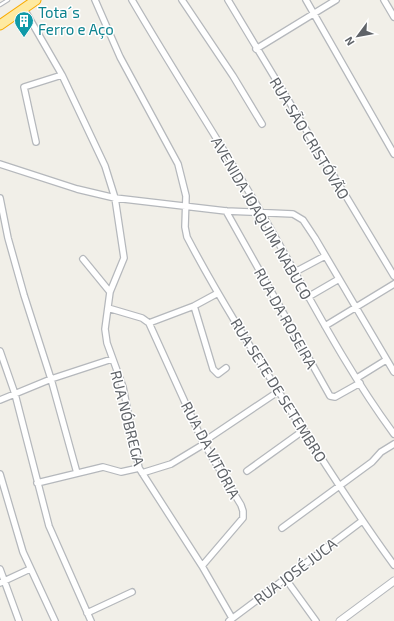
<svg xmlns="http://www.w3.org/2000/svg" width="394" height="621" font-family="'Exo 2',sans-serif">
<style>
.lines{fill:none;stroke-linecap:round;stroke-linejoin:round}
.service-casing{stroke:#b5b8bc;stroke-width:4.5}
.minor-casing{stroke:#b5b8bc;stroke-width:8}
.tertiary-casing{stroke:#b5b8bc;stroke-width:9}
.trunk-casing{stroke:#f9ab00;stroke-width:11}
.service{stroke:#fff;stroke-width:2.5}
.minor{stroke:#fff;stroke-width:5.5}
.tertiary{stroke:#fff;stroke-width:7}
.trunk{stroke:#feeaa1;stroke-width:9}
.labels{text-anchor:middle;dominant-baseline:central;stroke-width:3;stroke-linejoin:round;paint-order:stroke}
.culture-label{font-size:15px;fill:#0d838f;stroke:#fff;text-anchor:start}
.street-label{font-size:15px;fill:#5f6368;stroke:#fff}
</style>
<rect width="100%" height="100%" fill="#f1efe8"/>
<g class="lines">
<g class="service-casing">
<path id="service" d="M0,5L8,0"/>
</g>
<g class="minor-casing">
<path id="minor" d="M95,0L120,57L178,164L186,196L185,227L187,237C220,300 258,359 296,419C328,468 359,518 394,565
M132,0C174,72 220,142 262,214C305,288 343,365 394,434
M182,0L233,76L262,124
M228,0L394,276
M306,0L394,154
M384,0L394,17
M24,9L62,75L105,166L115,198L124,258L110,292L105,329L107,343L123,387L139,468L202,566L232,618
M256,49L336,0
M36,142L24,87L62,75
M0,164L77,189L115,198L226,211L293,214L303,220L315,238L394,372
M0,198L8,238L24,295L51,379L77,473
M226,211L330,396L335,397L360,383
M83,259L110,292
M295,272L325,256
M308,297L339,279
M194,306L213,369L218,374L226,368
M108,308L142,318L149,323L203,442L241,505L243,511V518L202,566
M149,323L194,306L218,293
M325,326L394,284
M0,351L15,394L49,526L91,621
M357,378L386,360
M0,400L51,379L112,359
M203,442L279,391
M247,471L304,430
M142,473L171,464L204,444
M0,474L23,552L55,621
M37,483L103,467L121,472L139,468
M282,528L372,462L381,452L394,444
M0,569L19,621
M285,578L316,621
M0,583L30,569
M87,613L132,592
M229,621L362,521"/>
</g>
<g class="tertiary-casing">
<path id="tertiary" d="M340,621L394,581"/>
</g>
<g class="trunk-casing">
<path id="trunk" d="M0,25L36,0"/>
</g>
<use href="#service" class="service"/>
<use href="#minor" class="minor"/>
<use href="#tertiary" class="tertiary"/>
<use href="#trunk" class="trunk"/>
</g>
<defs>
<g id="building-pin" transform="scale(1)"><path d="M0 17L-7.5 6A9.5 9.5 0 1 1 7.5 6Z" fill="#0f9aa8" stroke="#fff"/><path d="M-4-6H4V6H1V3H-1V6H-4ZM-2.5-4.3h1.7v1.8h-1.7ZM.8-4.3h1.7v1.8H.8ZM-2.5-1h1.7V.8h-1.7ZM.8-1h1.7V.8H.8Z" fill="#fff"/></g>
</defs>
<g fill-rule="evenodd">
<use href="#building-pin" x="24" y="21"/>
</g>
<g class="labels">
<g class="culture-label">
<text x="38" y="12">Tota´s<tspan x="38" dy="17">Ferro e Aço</tspan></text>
</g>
<g class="street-label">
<text transform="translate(310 138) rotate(59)">RUA SÃO CRISTÓVÃO</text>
<text transform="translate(262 218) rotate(60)">AVENIDA JOAQUIM NABUCO</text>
<text transform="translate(286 318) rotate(61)">RUA DA ROSEIRA</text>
<text transform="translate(279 390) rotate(58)">RUA SETE DE SETEMBRO</text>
<text transform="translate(128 418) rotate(76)">RUA NÓBREGA</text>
<text transform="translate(211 450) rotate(62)">RUA DA VITÓRIA</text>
<text transform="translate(295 571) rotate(-37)">RUA JOSÉ JUCA</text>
</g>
</g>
<g transform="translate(358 36) rotate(238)" stroke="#ffffff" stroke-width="3" paint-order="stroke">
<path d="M0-3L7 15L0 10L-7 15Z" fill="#5f6368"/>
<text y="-6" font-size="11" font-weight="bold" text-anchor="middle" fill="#5f6368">N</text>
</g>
</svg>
